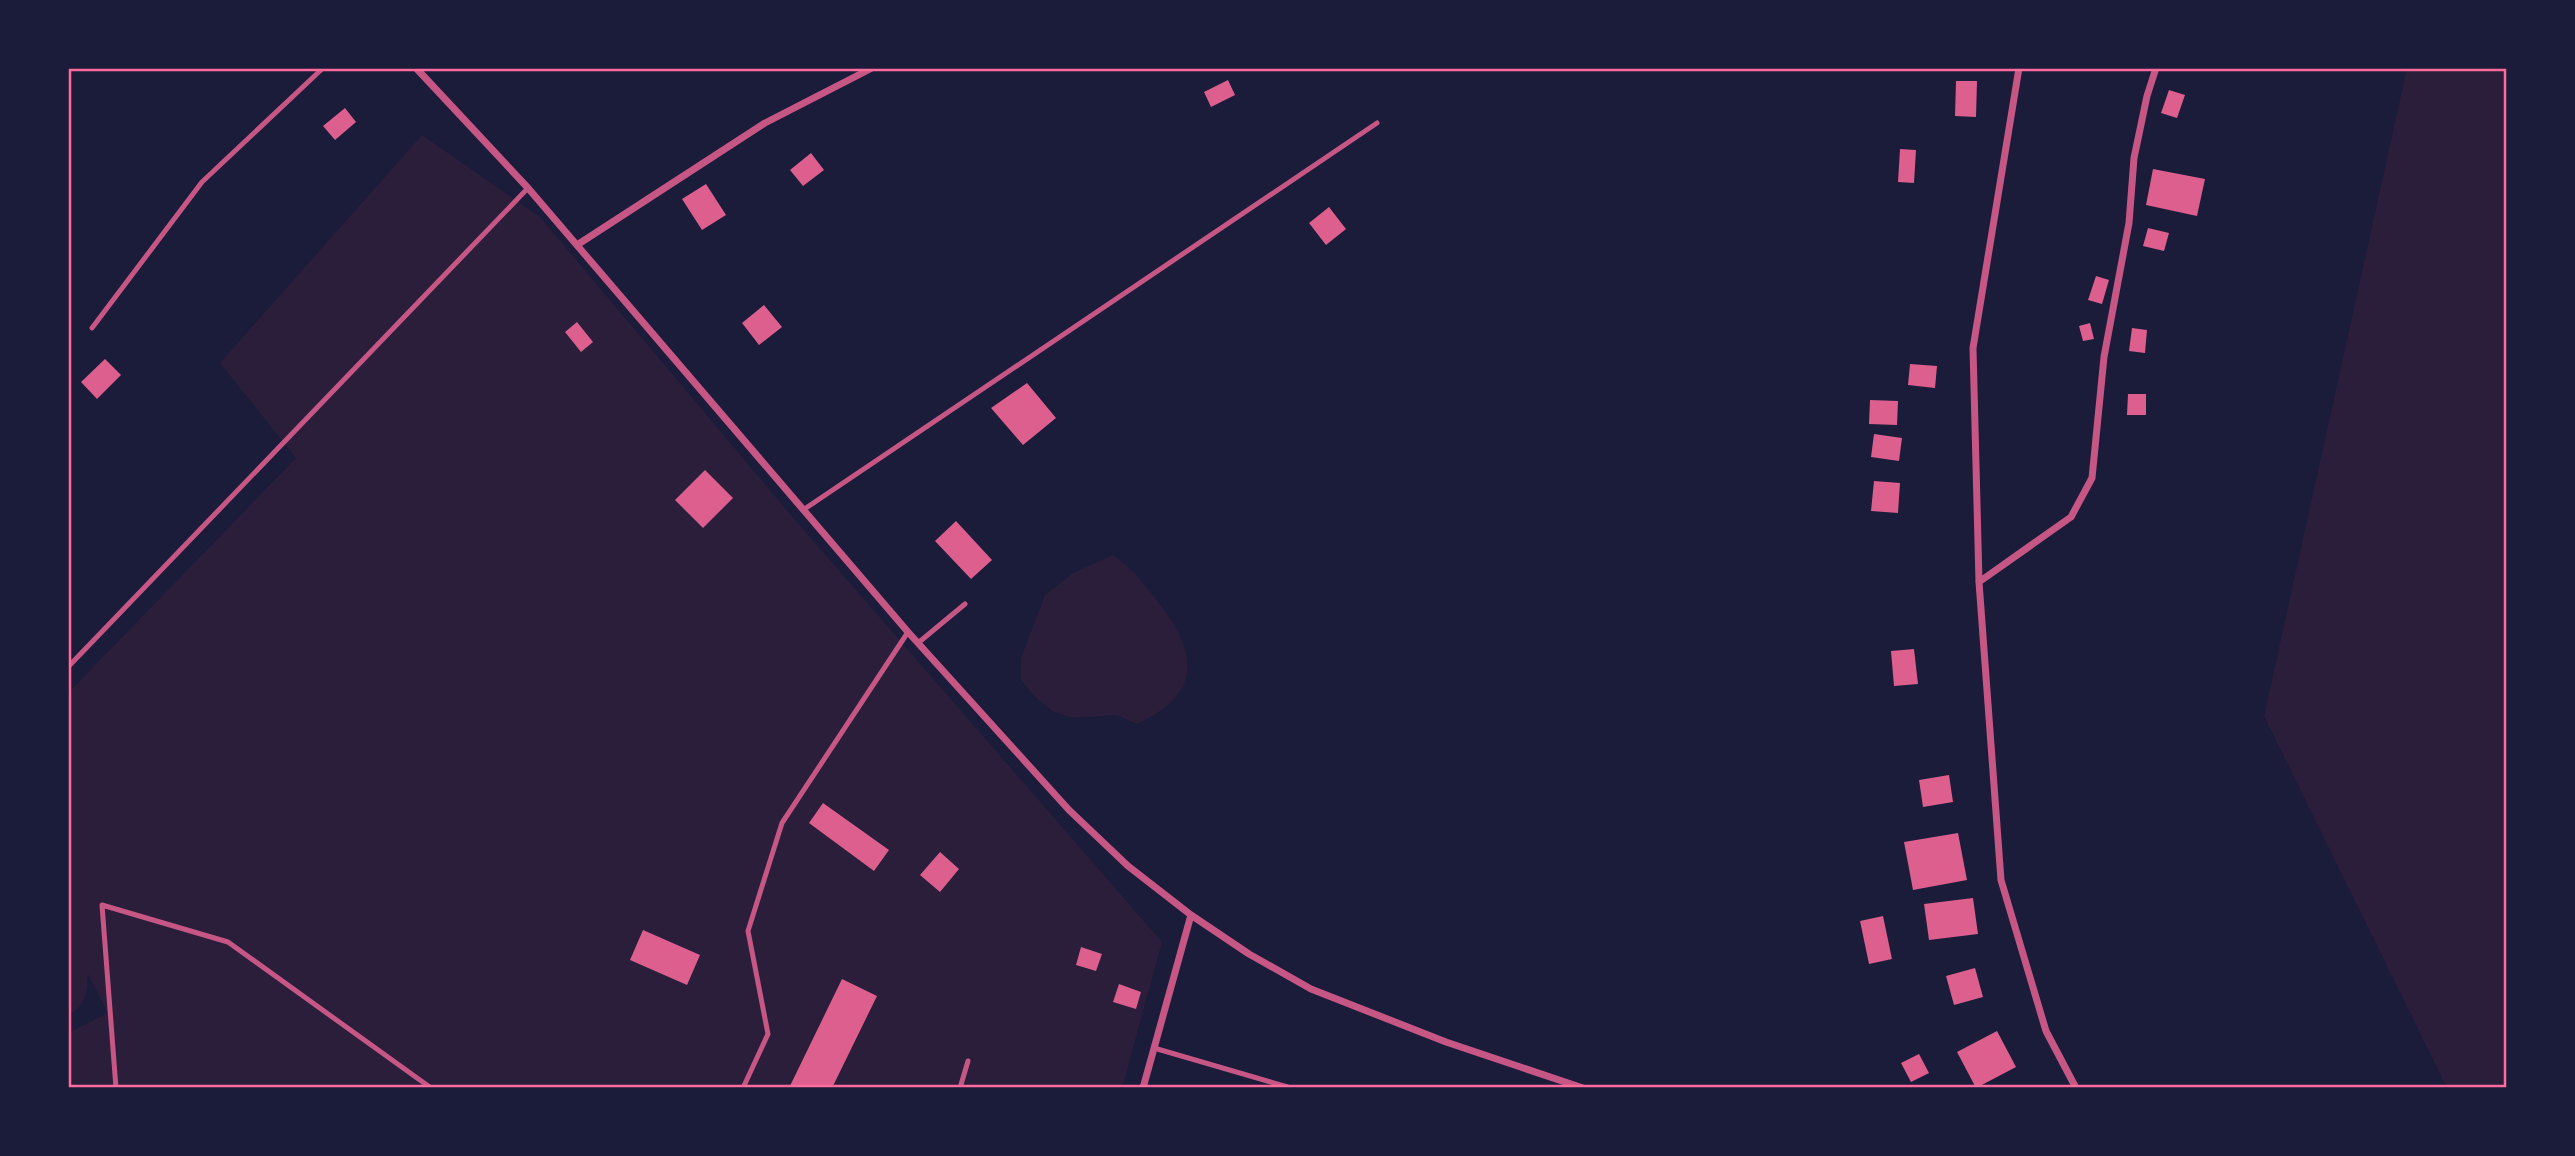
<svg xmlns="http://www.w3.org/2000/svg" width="2575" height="1156" font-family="Manrope,sans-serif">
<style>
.green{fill:#2a1e3b}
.building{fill:#dd5f8e}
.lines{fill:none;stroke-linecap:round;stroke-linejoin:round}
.service{stroke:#c65784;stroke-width:5}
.minor{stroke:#c65784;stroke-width:7}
.neatline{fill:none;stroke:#ff6b9d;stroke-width:2.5}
</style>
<rect width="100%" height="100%" fill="#1b1b3a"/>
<path class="green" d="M2407,68H2507V1088H2447L2264,716Z
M422,135L540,217L790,514L1162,942L1122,1088H68V1033L108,1013L88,974C87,989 87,1008 68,1014V693L296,458L220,363Z
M1113,555C1130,567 1142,581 1154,597C1197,649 1206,692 1137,724L1116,715L1072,718L1052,711L1035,697L1021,680V658L1045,595L1073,573Z"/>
<path class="building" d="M1228,80L1235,95L1211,107L1204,92Z
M1956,81H1977L1976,117L1955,116Z
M2169,90L2185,95L2177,118L2161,113Z
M345,108L356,122L335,140L323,126Z
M1900,149L1916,150L1914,183L1898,182Z
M811,153L824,170L803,186L790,170Z
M2153,169L2205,179L2197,216L2146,205Z
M706,184L726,215L702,230L682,199Z
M1329,207L1346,229L1326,245L1309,223Z
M2148,228L2169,233L2164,251L2143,246Z
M2096,276L2109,280L2102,304L2088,300Z
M764,305L782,327L759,345L742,323Z
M577,322L593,342L581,352L565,332Z
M2090,323L2094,339L2083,341L2079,326Z
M2132,328L2147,330L2145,353L2129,351Z
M105,359L121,375L97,399L81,382Z
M1910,364L1937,366L1935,388L1908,385Z
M1027,383L1056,418L1023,445L991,408Z
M2128,394H2146V415H2127Z
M1870,400L1898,401L1897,425L1869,424Z
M1874,434L1902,438L1899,461L1871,457Z
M705,470L733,498L703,528L675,500Z
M1874,481L1900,483L1898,513L1871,511Z
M956,521L992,560L971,579L935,541Z
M1914,649L1918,684L1894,686L1891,651Z
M1949,775L1953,802L1923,807L1919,780Z
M823,803L889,850L874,871L809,823Z
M1958,833L1967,880L1913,890L1904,842Z
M940,852L959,869L940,892L920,875Z
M1973,898L1978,934L1929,940L1924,904Z
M1883,916L1892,959L1869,964L1860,921Z
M643,930L700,955L687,985L630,960Z
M1081,947L1102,954L1096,971L1076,965Z
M1975,968L1983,997L1954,1005L1946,976Z
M842,979L877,996L832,1088H789Z
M1119,984L1141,992L1136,1009L1113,1002Z
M1997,1031L2016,1067L1976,1088L1957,1052Z
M1919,1054L1929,1073L1911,1082L1901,1063Z"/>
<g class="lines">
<path class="service" d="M92,328L202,182L323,68
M803,510L1377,123
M918,643L965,604
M68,667L528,188
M1154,1048L1291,1088
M116,1088L102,905L228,942L431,1088
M743,1088L768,1034L748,931L782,823L908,632
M960,1088L968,1061"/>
<path class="minor" d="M416,68L528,188L908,632L1069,810L1128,866L1191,915L1249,954L1311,989L1446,1042L1583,1088
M2019,68L1973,348L1979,582L2001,880L2046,1031L2076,1088
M577,245L765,123L872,68
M1979,582L2071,517L2092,478L2104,357L2129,223L2134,158L2147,96L2156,68
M1143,1088L1191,915"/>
</g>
<rect width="2575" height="1156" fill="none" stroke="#1b1b3a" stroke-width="140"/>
<rect x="70" y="70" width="2435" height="1016" class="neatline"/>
</svg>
